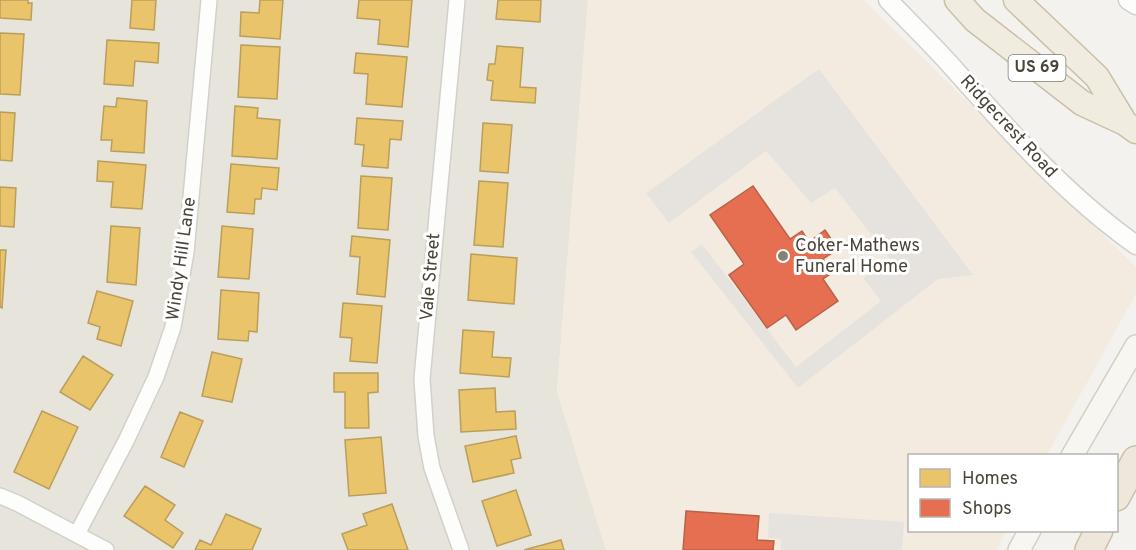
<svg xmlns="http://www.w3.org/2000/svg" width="1136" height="550" font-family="Overpass,sans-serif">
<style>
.residential{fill:#e7e4dc}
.commercial{fill:#f3ebdf}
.parking{fill:#e6e3df}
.homes{fill:#e9c46a;stroke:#ba9e5b;stroke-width:1.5}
.shops{fill:#e76f51;stroke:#b8624a;stroke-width:1.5}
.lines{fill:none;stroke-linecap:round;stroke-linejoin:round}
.minor-casing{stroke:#d2d0cb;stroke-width:18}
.tertiary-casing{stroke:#d2d0cb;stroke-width:21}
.secondary-casing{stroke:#d3cfc5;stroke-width:24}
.trunk-casing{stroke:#ccbfa9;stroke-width:27}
.motorway-casing{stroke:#ccbfa9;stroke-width:30}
.minor{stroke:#fdfdfc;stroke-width:15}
.tertiary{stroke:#fdfdfc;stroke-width:18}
.secondary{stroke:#f7f6f1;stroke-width:21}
.trunk{stroke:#f0ece0;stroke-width:24}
.motorway{stroke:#ede8db;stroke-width:27}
.poi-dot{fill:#868178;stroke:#fff;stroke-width:2}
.labels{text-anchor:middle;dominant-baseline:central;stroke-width:6;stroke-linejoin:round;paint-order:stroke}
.shield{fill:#fff;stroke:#817c74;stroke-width:1.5}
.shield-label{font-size:16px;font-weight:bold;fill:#4b4439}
.street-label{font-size:18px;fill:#4b4439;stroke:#fff}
.poi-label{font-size:18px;fill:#4b4439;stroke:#fff;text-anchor:start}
</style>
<rect width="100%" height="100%" fill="#f4f2ee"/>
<path class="residential" d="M0,0H588L557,391L606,550H0Z"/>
<path class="commercial" d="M588,0H864L1136,267V294L1047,455L910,456V530L1006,531L997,550H606L557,391Z"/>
<path class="parking" d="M819,69L973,275L938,279L798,388L691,252L702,244L796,367L881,301L863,278L890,259L835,188L811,203L766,151L669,223L646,193Z
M769,513L904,522L902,550H781V539L768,538Z"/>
<path class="homes" d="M0,0H28V3H32L31,20L0,18Z
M132,0H156L154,30L130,28Z
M260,0H283L280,39L240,36L241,12L259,13Z
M359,0H412L408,47L378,44L380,20L357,18Z
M498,0H541L540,22L496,19Z
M0,33L24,34L20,95L0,94Z
M107,40L159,43L158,63L135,61L133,86L104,84Z
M241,45L280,47L277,99L238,97Z
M497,46L523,48L520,87L536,88L535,103L491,100L493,81L487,80L489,64H495Z
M356,53L407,57L402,107L366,104L368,74L354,73Z
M117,98L147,101L144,153L111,151L112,140H101L104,106L116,107Z
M235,106L258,108L257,118L280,120L277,159L232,156Z
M0,112L15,113L12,161L0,160Z
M357,118L403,121L401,140L390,139L388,168L362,166L364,145L355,144Z
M483,123L512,125L508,173L480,171Z
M98,161L146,165L142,209L111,207L113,182L97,181Z
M231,164L279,168L277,190L262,188L261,199H255L254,214L227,212Z
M361,176L392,178L388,230L358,228Z
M479,181L508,183L503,247L474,245Z
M0,187L16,188L14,227L0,226Z
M111,226L140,228L136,285L107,282Z
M222,226L253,229L249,279L218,277Z
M352,236L390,240L385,297L357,294L360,257L350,256Z
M0,250H6L2,308L0,307Z
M471,254L517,258L514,304L468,300Z
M221,290L259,293L257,332L249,331L248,341L218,339Z
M97,291L133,301L121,346L97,339L100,327L88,323Z
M343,303L382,306L377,363L350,361L352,338L340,337Z
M463,330L494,332L492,357L511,358L509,377L460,373Z
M212,352L242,359L232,402L202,396Z
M83,356L113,375L90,410L60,392Z
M334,373H378V392L368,393L369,428H345V392H334Z
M495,388L496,412L515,411L516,429L461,432L459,390Z
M42,411L78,427L49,489L14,472Z
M180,412L203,421L184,467L161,457Z
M516,436L521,458L511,460L514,473L473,482L465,446Z
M381,437L386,493L349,496L345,440Z
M145,486L175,505L165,520L183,533L173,548L124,516Z
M516,490L531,535L497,546L482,501Z
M392,504L408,550H348L342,534L367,525L363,514Z
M226,514L261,529L252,550H195L200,540L211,545Z
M561,540L564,550H524Z"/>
<path class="shops" d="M753,186L790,239L802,231L809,242L825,230L838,249L823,259L832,273L823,279L838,301L796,330L786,315L767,328L729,275L744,264L710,215Z
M686,511L759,516L757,540L774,541L773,550H683Z"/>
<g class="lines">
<g class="minor-casing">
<path id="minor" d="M457,0L422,379L426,436L432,468L461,550
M0,496L17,503L106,550
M77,534L126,441L156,377L173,327L186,252L209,0"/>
</g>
<g class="tertiary-casing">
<path id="tertiary" d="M888,0C910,23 934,46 955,70C1011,133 1067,196 1136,245
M1128,0L1136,5"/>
</g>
<g class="secondary-casing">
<path id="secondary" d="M1072,456L1136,346
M1019,550L1030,530"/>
</g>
<g class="trunk-casing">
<path id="trunk" d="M957,0L975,20L1082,103L1125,123L1136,131
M1016,0L1097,77L1125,123"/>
</g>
<g class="motorway-casing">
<path id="motorway" d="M1116,497L1136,460
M1089,550L1099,530"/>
</g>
<use href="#minor" class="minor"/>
<use href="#tertiary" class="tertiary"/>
<use href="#secondary" class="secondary"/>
<use href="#trunk" class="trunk"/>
<use href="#motorway" class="motorway"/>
</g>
<circle class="poi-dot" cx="783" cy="256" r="6"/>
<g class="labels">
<rect class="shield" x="1008.5" y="55" width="57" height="26" rx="4.5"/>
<g class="shield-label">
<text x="1037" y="68">US 69</text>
</g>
<g class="street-label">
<text transform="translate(1008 127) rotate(47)">Ridgecrest Road</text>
<text transform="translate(182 259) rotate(-82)">Windy Hill Lane</text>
<text transform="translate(431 277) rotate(-85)">Vale Street</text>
</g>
<g class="poi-label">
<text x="795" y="246">Coker-Mathews<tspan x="795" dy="21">Funeral Home</tspan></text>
</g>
</g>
<rect x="908" y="454" width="210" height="78" fill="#ffffff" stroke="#b7b4b0" stroke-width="1.5"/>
<rect x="920" y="469" width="30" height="18" fill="#e9c46a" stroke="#b7b4b0" stroke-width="1.5"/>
<text x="962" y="484" font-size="18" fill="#4b4439">Homes</text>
<rect x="920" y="499" width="30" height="18" fill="#e76f51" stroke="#b7b4b0" stroke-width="1.5"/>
<text x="962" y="514" font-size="18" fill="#4b4439">Shops</text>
</svg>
